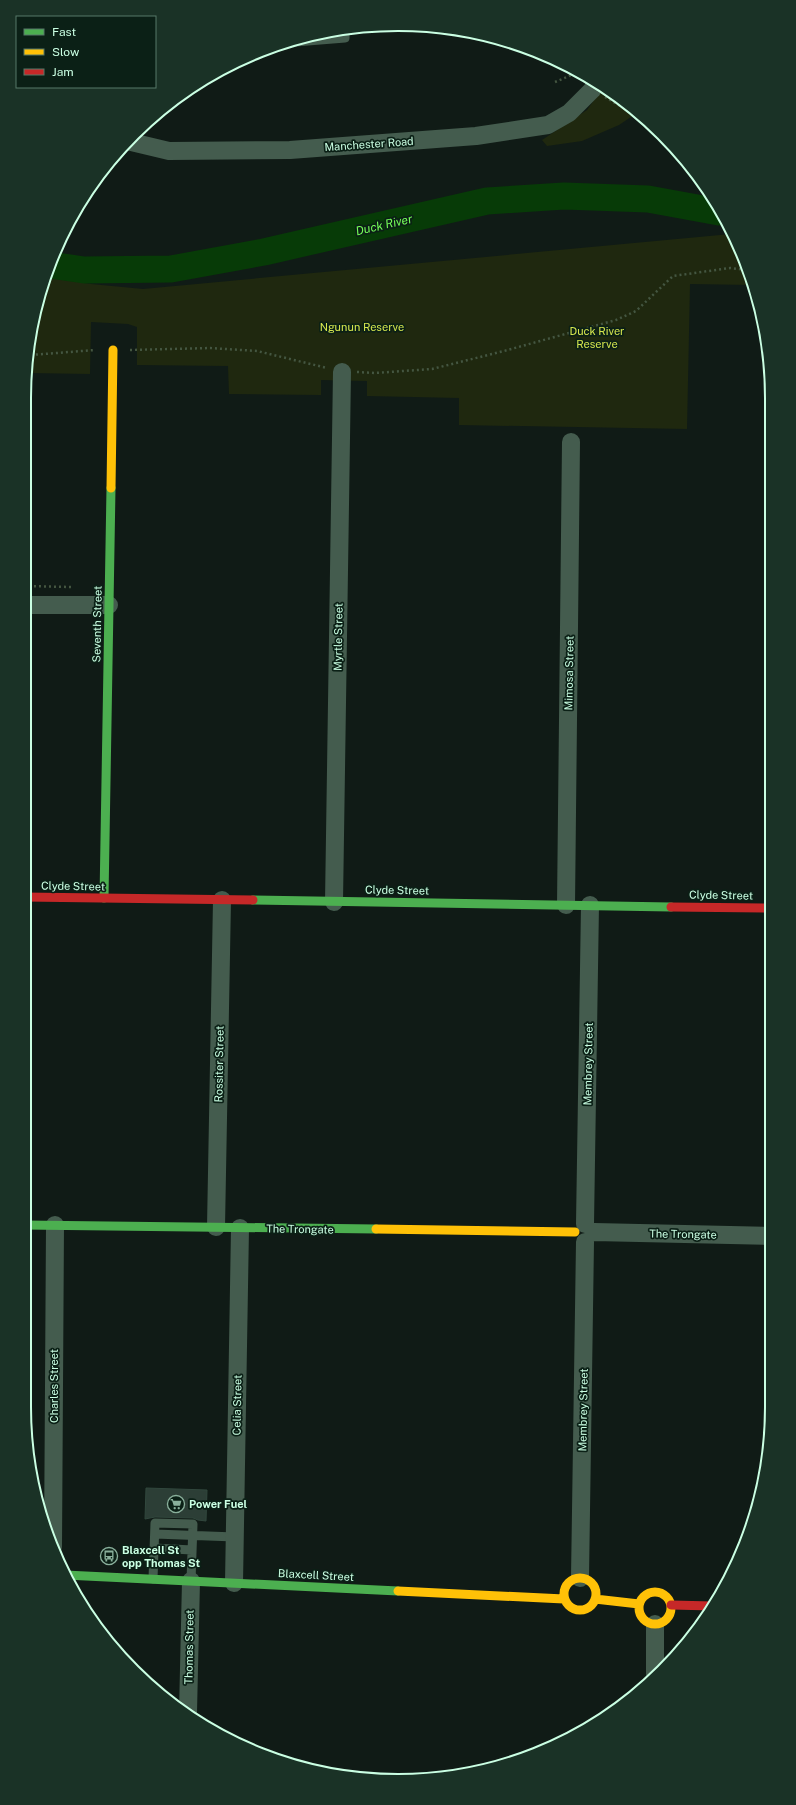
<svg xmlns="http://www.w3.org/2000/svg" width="796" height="1805" font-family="'Public Sans',sans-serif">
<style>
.green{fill:#1f280f}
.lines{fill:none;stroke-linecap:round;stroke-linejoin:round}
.river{stroke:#073b07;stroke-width:27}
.building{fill:#2c3e36;stroke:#31473d}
.path{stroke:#445641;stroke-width:2.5;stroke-dasharray:2 3;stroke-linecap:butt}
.lane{stroke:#445c4e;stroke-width:9}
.street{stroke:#445c4e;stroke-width:18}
.fast{stroke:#4caf50;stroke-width:9}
.slow{stroke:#ffc107;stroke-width:9}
.jam{stroke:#c62828;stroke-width:9}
.labels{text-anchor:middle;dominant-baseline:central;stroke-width:3.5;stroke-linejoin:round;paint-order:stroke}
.street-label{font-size:11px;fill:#caffe3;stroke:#0b2016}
.park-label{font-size:11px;fill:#d6e74e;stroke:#0b2016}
.poi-label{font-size:11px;font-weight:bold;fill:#caffe3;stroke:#0b2016;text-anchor:start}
.water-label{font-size:12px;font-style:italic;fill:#75ff58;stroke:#0b2016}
.rim{fill:none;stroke:#caffe3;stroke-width:2}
</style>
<rect width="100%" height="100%" fill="#101b16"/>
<path class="green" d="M602,89L625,101L637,113L619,125L582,141L547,146L542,140L587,110Z
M731,234L743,255L752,285L690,284L687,429L459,425V398L367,396V381L321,380V395L229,394L228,366L137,365V327L128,324L91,322L90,374L28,373L44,277L91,284L143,289Z"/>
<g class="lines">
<path class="river" d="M50,265L84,270L171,269L264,252L487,201L564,196L648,199L719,212"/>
</g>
<path class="building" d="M146,1488L207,1490L206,1521L198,1520L193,1518L155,1517L145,1519Z"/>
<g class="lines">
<path class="path" d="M555,82L574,74
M605,97L644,120
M130,350L210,348L257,351L327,368
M31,355L95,350
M357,372L375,373L432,369L504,351L616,320L636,311L673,276L730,268L748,270
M24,586L71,587"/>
<path class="lane" d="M283,43L345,38V29
M155,1534L235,1537
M154,1548L192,1550
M153,1579L155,1523L193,1524L191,1581"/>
<path class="street" d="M127,141L169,151L290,150L476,136L548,125L569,113L592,90L595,85
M24,605H109
M334,902L342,372
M566,905L571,442
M585,1224L590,905
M216,1227L222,900
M594,1232L771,1236
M53,1547L55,1225
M580,1578L585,1242
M234,1583L240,1228
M655,1674V1624
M188,1712L191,1581"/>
<path class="fast" d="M104,898L111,488
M253,900L671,907
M24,1225L376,1229
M65,1575L398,1591"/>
<path class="slow" d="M111,488L113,350
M376,1229L575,1232
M564 1594a16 16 0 1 1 32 0a16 16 0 1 1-32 0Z
M398,1591L564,1599
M639 1608a16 16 0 1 1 32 0a16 16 0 1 1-32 0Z
M595,1599L639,1604"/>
<path class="jam" d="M24,897L253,900
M671,907L770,908
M671,1605L713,1606"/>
</g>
<defs>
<g id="supermarket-ring" transform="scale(0.9)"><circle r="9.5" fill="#0b2016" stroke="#89af9b" stroke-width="1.5"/><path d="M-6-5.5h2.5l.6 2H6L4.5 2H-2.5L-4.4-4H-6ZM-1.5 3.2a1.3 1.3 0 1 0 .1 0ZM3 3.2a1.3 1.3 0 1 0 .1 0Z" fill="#89af9b"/></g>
<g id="bus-ring" transform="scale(0.9)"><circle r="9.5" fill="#0b2016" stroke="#89af9b" stroke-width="1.5"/><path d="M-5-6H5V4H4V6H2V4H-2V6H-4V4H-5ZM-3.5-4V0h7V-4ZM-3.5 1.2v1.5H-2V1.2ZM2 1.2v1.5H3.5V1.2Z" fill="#89af9b"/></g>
</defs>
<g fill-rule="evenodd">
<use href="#supermarket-ring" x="176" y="1504"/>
<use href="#bus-ring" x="109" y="1556"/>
</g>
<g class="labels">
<g class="street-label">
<text transform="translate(369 144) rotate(-4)">Manchester Road</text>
<text transform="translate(97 624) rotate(-89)">Seventh Street</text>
<text transform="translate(338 637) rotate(-89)">Myrtle Street</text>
<text transform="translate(569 673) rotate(-89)">Mimosa Street</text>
<text transform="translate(73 886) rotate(1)">Clyde Street</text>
<text transform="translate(397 890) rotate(1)">Clyde Street</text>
<text transform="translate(721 895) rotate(1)">Clyde Street</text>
<text transform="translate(219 1064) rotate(-89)">Rossiter Street</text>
<text transform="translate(588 1064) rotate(-89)">Membrey Street</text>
<text transform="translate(300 1229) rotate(1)">The Trongate</text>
<text transform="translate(683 1234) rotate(1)">The Trongate</text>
<text transform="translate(54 1386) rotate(-90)">Charles Street</text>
<text transform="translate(237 1405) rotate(-89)">Celia Street</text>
<text transform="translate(583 1410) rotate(-89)">Membrey Street</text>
<text transform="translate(316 1575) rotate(3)">Blaxcell Street</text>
<text transform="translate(189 1647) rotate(-89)">Thomas Street</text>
</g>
<g class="park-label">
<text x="362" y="327">Ngunun Reserve</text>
<text x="597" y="331">Duck River<tspan x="597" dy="13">Reserve</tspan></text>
</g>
<g class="poi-label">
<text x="189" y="1504">Power Fuel</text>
<text x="122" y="1550">Blaxcell St<tspan x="122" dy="13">opp Thomas St</tspan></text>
</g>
<g class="water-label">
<text transform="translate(384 225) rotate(-13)">Duck River</text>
</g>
</g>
<path d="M0 0H796V1805H0ZM398 31H398A367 367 0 0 1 765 398V1407A367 367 0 0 1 398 1774H398A367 367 0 0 1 31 1407V398A367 367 0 0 1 398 31Z" fill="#1a3226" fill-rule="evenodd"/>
<path class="rim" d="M398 31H398A367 367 0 0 1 765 398V1407A367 367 0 0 1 398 1774H398A367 367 0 0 1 31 1407V398A367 367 0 0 1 398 31Z"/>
<rect x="16" y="16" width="140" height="72" fill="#0b2016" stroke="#577968"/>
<rect x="24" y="29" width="20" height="6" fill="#4caf50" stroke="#577968"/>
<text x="52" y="36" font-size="12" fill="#caffe3">Fast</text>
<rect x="24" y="49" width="20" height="6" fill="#ffc107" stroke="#577968"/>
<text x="52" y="56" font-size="12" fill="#caffe3">Slow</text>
<rect x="24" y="69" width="20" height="6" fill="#c62828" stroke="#577968"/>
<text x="52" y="76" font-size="12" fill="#caffe3">Jam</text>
</svg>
